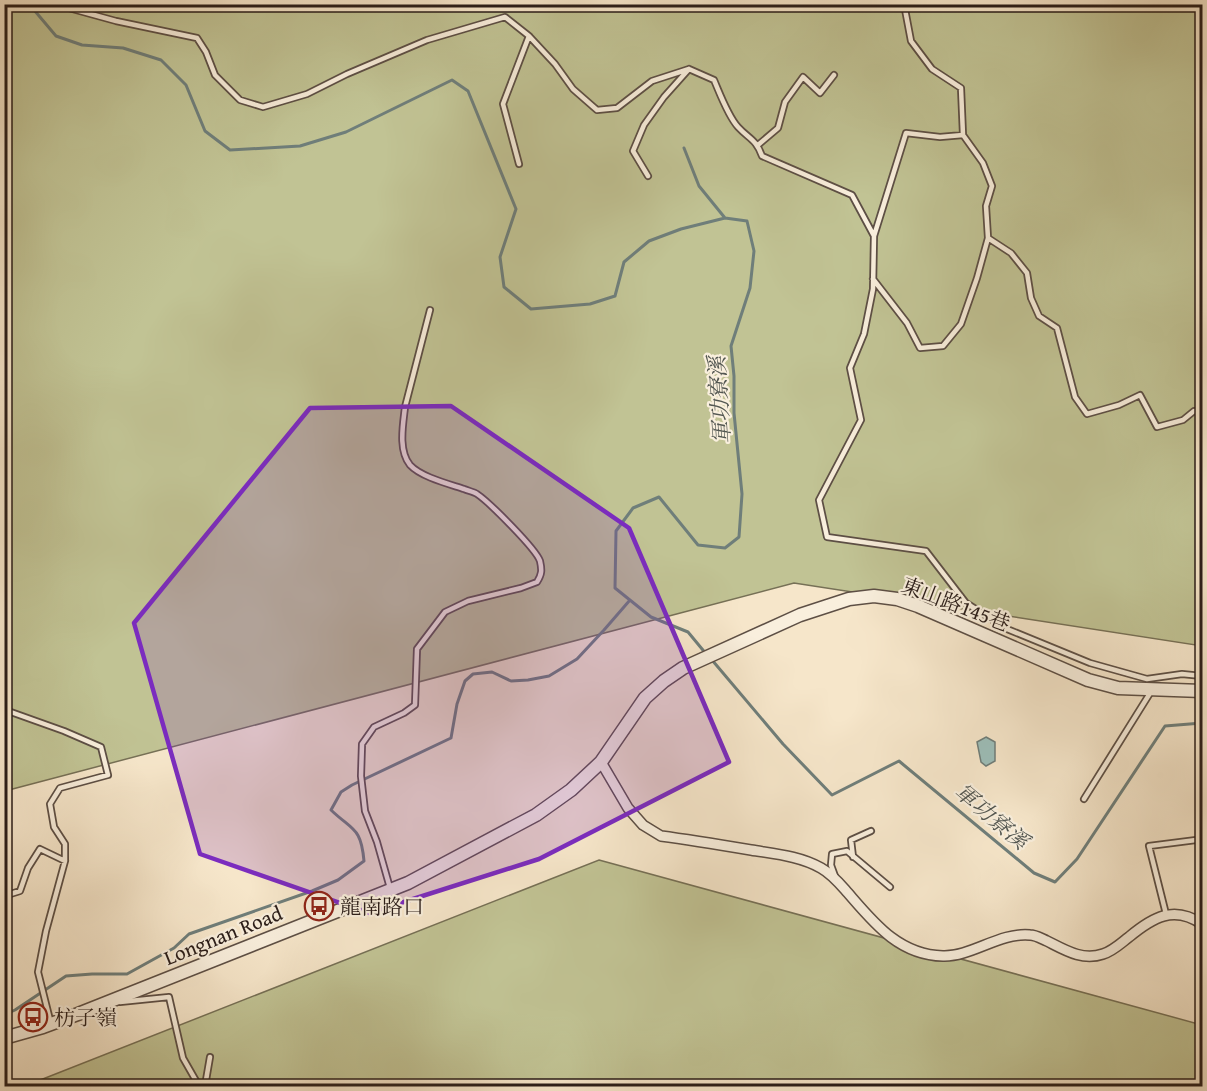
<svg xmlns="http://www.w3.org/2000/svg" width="1207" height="1091" font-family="'Gentium Book Plus','Noto Serif TC',serif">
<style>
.green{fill:#c1c394;stroke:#767056;stroke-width:1.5}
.water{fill:#9dbfba;stroke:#6f7e7a;stroke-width:1.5}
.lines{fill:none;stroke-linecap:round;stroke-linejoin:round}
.stream{stroke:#6f7e7a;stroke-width:3}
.service-casing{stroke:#5d4f45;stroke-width:8}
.minor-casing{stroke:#5d4f45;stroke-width:12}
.tertiary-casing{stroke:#5d4f45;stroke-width:15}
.service{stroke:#f9efdd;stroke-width:4.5}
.minor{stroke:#f9efdd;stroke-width:9}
.tertiary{stroke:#f9efdd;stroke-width:12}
.marked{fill:#7b2cbf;fill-opacity:0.2;stroke:#7b2cbf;stroke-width:4.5;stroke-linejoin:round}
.labels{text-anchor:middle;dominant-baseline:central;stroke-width:4.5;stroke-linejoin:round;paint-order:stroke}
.street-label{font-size:21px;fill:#2a1d19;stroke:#f9efdd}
.poi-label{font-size:21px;fill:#2a1d19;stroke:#f9efdd;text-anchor:start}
.water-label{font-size:22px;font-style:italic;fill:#525651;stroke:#f9efdd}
</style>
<rect width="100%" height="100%" fill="#f6e6ca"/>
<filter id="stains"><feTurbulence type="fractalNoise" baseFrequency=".00333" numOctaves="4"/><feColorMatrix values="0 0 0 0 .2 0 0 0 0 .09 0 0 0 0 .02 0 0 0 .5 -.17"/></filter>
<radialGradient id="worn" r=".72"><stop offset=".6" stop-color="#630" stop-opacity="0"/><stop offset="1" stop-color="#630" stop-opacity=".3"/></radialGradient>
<path class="green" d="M5,5H1202V646L794,583L5,791Z
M599,860L1202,1025V1086H25Z"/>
<path class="water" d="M986,737L995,742V761L986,766L981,762L977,742Z"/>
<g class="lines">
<path class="stream" d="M29,4L56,36L82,45L123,48L161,60L186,85L205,131L230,150L300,146L346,132L452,80L468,91L516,209L500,257L504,287L531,309L590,304L615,296L624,262L649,241L681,229L725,218L747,221L754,251L750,288L731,346L734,376V413L742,494L739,537L725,548L698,545L659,497L633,508L616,531L615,588L651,617L688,632L707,655
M684,148L699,186L725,218
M712,660L783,744L832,795L899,761L1034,873L1055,882L1077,859L1165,726L1202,723
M4,1015L15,1010L66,976L92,974H127L174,948L189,934L312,891L338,880L364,861C361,827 353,831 331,810L341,792L352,785L451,738L457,704L465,681L473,674L492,672L511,681L528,680L549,676L577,659L604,630L630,600"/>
<g class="service-casing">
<path id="service" d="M54,4L116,21L197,38L206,52L215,75L240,100L263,107L307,94L347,74L427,40L505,17L529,36L555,64L573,89L597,110L617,108L652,81L689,69L714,80C720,94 728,116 738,127C749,139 756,139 762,156L852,195L874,236
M904,4L911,41L932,69L961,88L963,135L940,137L906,133L874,236L873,289L864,334L850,368L861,420L819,500L827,537L926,551L966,603L1007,629L1090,663L1147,679L1182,674L1202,676
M963,135L983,163L992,186L986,206L988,238
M758,145L778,128L785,102L803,77L820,93L834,75
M519,164L503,104L529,36
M648,176L633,151L644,125L664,97L689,69
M873,279L907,323L920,348L943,346L961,324L977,278L988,238L1011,253L1027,273L1031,298L1039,316L1057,328L1075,397L1087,414L1119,405L1140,395L1157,427L1183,420L1194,411L1202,412
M4,712L8,711L64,731L101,747L108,775L60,788L50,804L54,827L65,844V861L46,931L38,972L51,1024
M1084,799L1152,690
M853,857L851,840L871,831
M835,876L831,865L832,854L847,851L890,887
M390,888L377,842L365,811L361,776L362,744L374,727L404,713L415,705L417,649L445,612L468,601L521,588L537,582C542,574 542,570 540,561C536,549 489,502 477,494C474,492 469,491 464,489C449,484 421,477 410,465C398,450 403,425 405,407L430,310
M4,896L20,891L28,868L40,849L65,861
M1166,914L1149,846L1196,840
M120,1002L169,997L183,1058L199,1086
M205,1086L210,1057"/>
</g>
<g class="minor-casing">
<path id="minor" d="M601,762L628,808L643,825L661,836C691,840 721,845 751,850C775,854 800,856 821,868C832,874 840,884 848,893C874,923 899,955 943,956C971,957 1000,932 1030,935C1036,935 1042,939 1047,941C1065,950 1082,961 1103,954C1113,951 1121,943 1129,937C1153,917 1174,905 1202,924"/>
</g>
<g class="tertiary-casing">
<path id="tertiary" d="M4,1038L43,1027L78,1014L408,883L536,815L571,790L601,762L645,698L664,681L683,668L800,615L849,599L874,596L897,599L918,606L1088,680L1118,688L1202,691"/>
</g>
<use href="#service" class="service"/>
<use href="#minor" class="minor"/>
<use href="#tertiary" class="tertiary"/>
</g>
<path class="marked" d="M451,406L629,528L729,762L539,859L369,913L200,854L134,623L310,408Z"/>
<defs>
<g id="bus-ring" transform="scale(1.5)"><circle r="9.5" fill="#f9efdd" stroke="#8f2418" stroke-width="1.5"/><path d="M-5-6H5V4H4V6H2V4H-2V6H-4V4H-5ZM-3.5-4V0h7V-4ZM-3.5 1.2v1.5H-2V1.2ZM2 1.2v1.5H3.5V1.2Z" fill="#8f2418"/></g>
</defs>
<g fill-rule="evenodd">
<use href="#bus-ring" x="319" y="906"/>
<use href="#bus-ring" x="33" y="1017"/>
</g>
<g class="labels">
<g class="street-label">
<text transform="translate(956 604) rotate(21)">東山路145巷</text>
<text transform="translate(223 935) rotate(-22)">Longnan Road</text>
</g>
<g class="poi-label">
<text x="340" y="906">龍南路口</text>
<text x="54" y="1017">枋子嶺</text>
</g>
<g class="water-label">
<text transform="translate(719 400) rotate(-94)">軍功寮溪</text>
<text transform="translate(992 816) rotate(40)">軍功寮溪</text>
</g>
</g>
<rect width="1207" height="1091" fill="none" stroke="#f6e6ca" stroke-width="24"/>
<rect x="6" y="6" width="1195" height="1079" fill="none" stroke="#2a1d19" stroke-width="3"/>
<rect x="12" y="12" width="1183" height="1067" fill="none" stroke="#2a1d19" stroke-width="1.5"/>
<rect width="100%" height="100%" filter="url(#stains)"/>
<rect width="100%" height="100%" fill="url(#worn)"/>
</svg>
